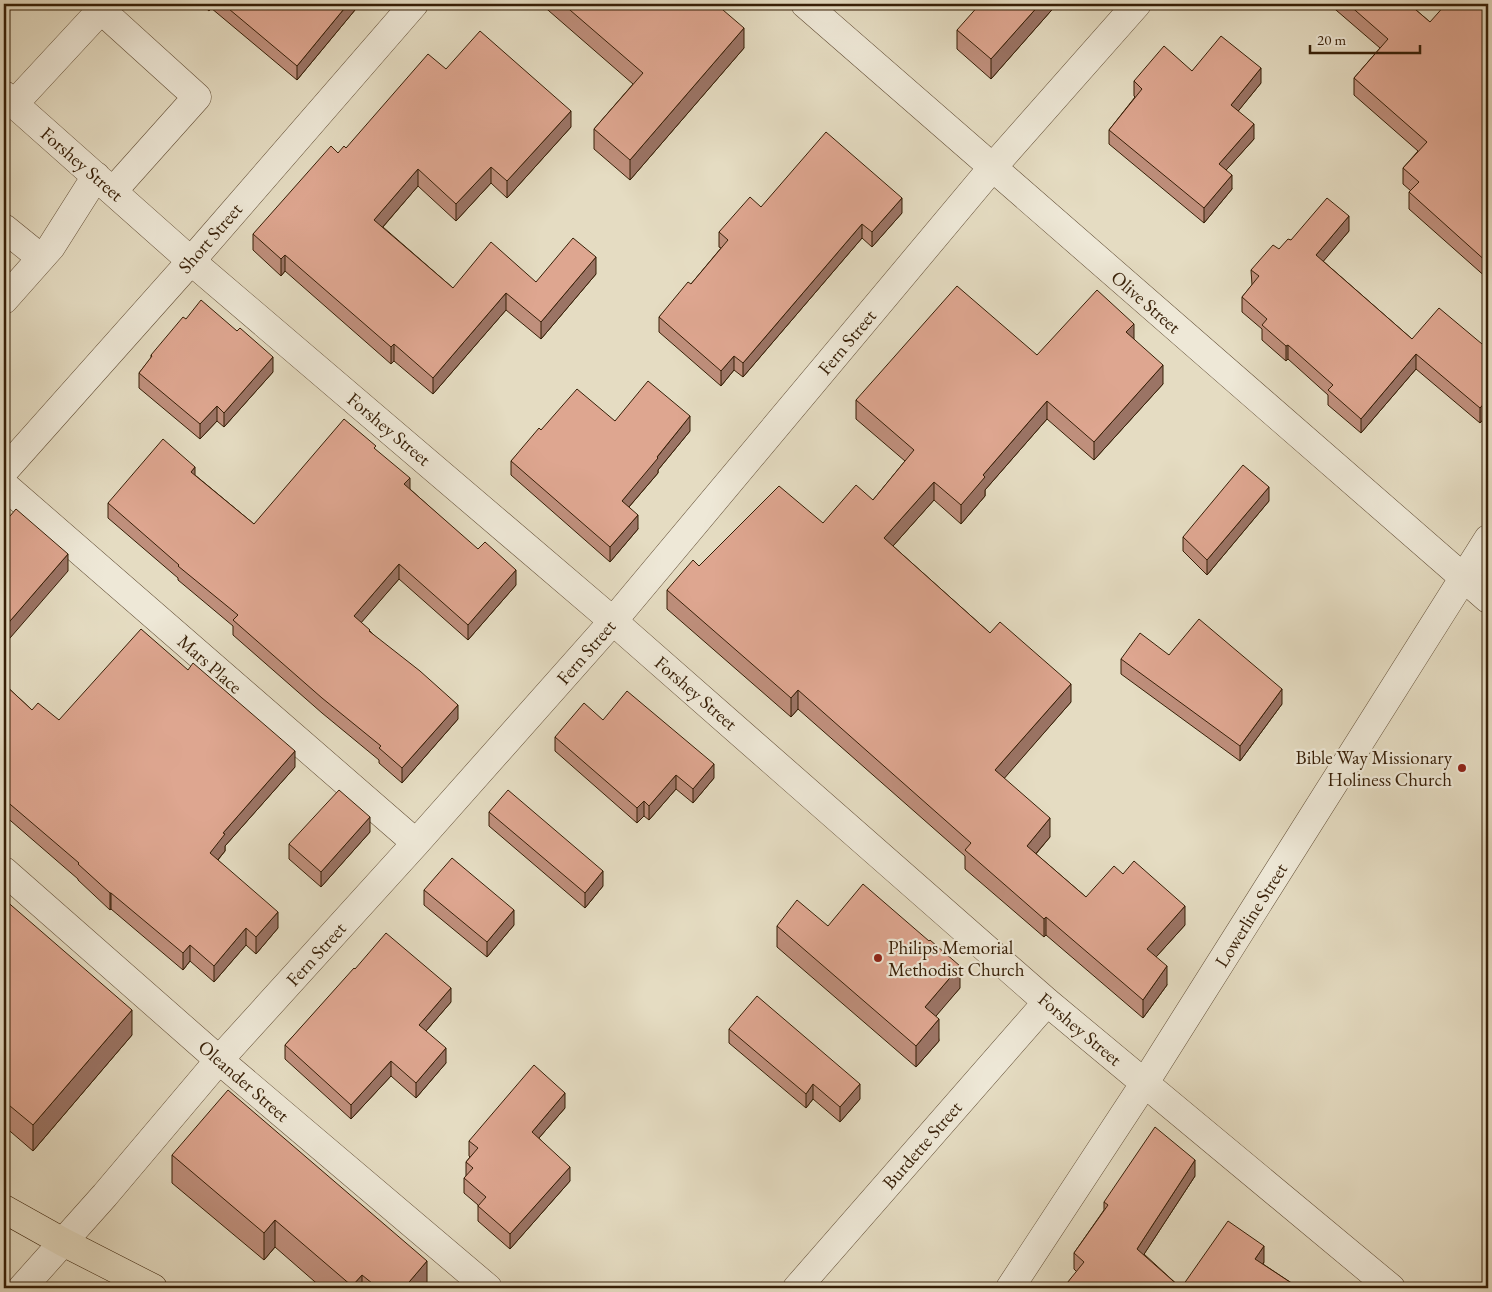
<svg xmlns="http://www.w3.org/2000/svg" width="1492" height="1292" font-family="'EB Garamond',serif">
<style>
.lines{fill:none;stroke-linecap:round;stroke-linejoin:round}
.minor-casing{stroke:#624e36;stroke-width:29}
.major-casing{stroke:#371f07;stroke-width:29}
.minor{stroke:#eee8d7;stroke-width:28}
.major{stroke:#e5dcc2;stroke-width:28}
.wall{fill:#bf8f7c;stroke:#371f07}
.shaded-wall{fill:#9b7465;stroke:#371f07}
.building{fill:#dea690;stroke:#371f07}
.poi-dot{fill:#8f2418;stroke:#eee8d7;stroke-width:2}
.labels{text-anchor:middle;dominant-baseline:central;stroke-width:4.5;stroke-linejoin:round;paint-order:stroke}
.street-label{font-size:19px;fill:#371f07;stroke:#eee8d7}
.poi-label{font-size:19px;fill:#371f07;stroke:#eee8d7;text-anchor:end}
</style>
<rect width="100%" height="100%" fill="#e5dcc2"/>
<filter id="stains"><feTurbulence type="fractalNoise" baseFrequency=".004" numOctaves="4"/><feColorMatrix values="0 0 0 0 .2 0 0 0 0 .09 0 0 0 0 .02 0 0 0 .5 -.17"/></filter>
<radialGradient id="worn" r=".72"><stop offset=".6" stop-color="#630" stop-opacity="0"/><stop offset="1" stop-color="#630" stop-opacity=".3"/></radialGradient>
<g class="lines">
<g class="minor-casing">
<path id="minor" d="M805,4L1488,599
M4,95L191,261L613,621L1047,1002L1391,1288
M14,104L101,10L197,97L113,191
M4,228L41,258
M4,300L51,247L96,176
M4,471L191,261L414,4
M4,485L416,843
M4,871L219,1060L488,1288
M22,1288L105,1195L219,1060L416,843L613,621L992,168L1137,4
M797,1288L1047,1002
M1010,1288L1144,1084L1488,539"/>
</g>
<g class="major-casing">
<path id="major" d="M4,1209L63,1242L153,1288"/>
</g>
<use href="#minor" class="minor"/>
<use href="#major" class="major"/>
</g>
<path class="wall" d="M201,4H355V10L297,80L211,8L209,11Z
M541,4H716L744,48L630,180L594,149V129L633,84Z
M1057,4L991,79L957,49V30Z
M1329,4H1409L1430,22L1488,4V279L1409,209V192L1411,191L1403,184V168L1418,151L1354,95V78L1380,48Z
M446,69L571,127L507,198L491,183L456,221L418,186L383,227L453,288L536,282L596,274L541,339L506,310L433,394L394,361L391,364L285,271L281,276L253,250V234L338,153L346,148Z
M1192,71L1261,83L1238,111L1254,139L1226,170L1232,189L1204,223L1109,144V130L1135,97L1134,96V81Z
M761,207L902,213L872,247L862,238L743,377L734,370L721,386L659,332V317L691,284L721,248L719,247V232Z
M1349,231L1323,261L1412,339L1488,349V414L1480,423L1416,369L1361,433L1328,405V395L1288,359L1286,361L1262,340V329L1242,312V297L1252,285L1251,270L1291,240Z
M1134,339L1163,384L1094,460L1047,419L985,490V496L961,524L934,500L893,546L990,633L1071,702L1004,778L1050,837L1036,854L1086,897L1185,925L1156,957L1167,985L1143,1018L1046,935L1044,937L965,869V856L798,709L791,717L667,609V590L699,566L823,523L873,500L905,461L856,419V400L1037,355Z
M151,355L273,372L224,427L217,421L200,439L139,388V373L151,358Z
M615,421L690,431L658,470V473L629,507L638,529L610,562L511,475V461L541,430Z
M376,450L410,489L516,585L468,640L399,579L361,622L458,719L402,783L379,763V760L322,713L233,635V626L178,580V578L108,518V503L195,475L254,524Z
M1269,501L1207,575L1183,551V537Z
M1169,655L1282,704L1240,761L1121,674V659Z
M4,684L32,710L59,720L295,767L225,846V851L218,860L278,928L256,954L246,945L214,982L190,961L183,970L111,909L110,910L78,880V879L4,815Z
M603,720L714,778L693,803L676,789L649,820L644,816L637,823L555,751V737Z
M489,812L603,886L585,908L489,826Z
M370,832L321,887L289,859V844Z
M424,890L514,925L487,957L424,905Z
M4,899L132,1035L33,1151L4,1126Z
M777,926H828L960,988L935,1016L939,1041L916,1067L777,947Z
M355,969L451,1002L426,1031L446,1063L416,1098L391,1076L351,1119L285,1059V1045Z
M729,1029L860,1099L840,1122L813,1099L806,1108L729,1043Z
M565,1108L539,1138L570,1181L510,1249L478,1221V1205L464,1193V1178L466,1176V1162L470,1157L469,1156V1141Z
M172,1155L427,1288H322L275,1247L264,1260L172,1183Z
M1195,1176L1144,1254L1181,1288L1264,1262L1263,1264L1299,1288H1063L1077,1272L1074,1269V1253L1104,1210V1202Z"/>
<path class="shaded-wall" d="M209,4H211V8L209,11Z
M348,4H355V10L297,80V66Z
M1040,4H1057L991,79V59Z
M744,28V48L630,180V160Z
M1261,68V83L1231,120V105Z
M571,111V127L507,198V181Z
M1254,124V139L1219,178V164Z
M491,167V183L456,221V204Z
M418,169V186L374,237V220Z
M1232,175V189L1204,223V208Z
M902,198V213L872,247V232Z
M1349,216V231L1316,270V255Z
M862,224V238L743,377V363Z
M285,255V271L281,276V259Z
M596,257V274L541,339V322Z
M506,293V310L433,394V378Z
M1134,324V343L1126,332Z
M394,344V361L391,364V347Z
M1288,345V359L1286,361V346Z
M1416,354V369L1361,433V419Z
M734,356V370L721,386V371Z
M273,357V372L224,427V413Z
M1163,365V384L1094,460V442Z
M1488,399V414L1480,423V408Z
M1047,401V419L985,490V496L961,524V505L983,475Z
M217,406V421L200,439V424Z
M690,416V431L658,470V473L622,515V501Z
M195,467V482L191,472Z
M410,478V493L404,484Z
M934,482V500L884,556V538Z
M1269,487V501L1207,575V560Z
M638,515V529L610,562V547Z
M68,554V571L4,645V628Z
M399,564V579L354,631V616Z
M516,570V585L468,640V625Z
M1071,684V702L995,789V770Z
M1282,689V704L1240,761V746Z
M798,690V709L791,717V698Z
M458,705V719L402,783V768Z
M295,751V767L225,846V851L210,869V853L223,833Z
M714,764V778L693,803V789Z
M676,775V789L649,820V806Z
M644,801V816L637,823V808Z
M370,817V832L321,887V872Z
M1050,818V837L1027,864V846Z
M603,871V886L585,908V893Z
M110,893H111V909L110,910Z
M1185,906V925L1147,967V949Z
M514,910V925L487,957V942Z
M278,912V928L256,954V937Z
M1046,917V935L1044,937V919Z
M246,928V945L214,982V966Z
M190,945V961L183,970V953Z
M960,966V988L925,1029V1007Z
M1167,966V985L1143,1018V1000Z
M451,988V1002L419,1039V1025Z
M132,1010V1035L33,1151V1125Z
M939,1019V1041L916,1067V1046Z
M446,1048V1063L416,1098V1083Z
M391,1061V1076L351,1119V1105Z
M813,1084V1099L806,1108V1094Z
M860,1084V1099L840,1122V1107Z
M565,1093V1108L532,1146V1132Z
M1195,1160V1176L1137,1265V1249Z
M570,1167V1181L510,1249V1234Z
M275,1220V1247L264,1260V1233Z
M1264,1246V1262L1255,1275V1259Z
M427,1261V1288H404Z
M362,1275V1288H352V1286Z"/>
<path class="building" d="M223,4H348L297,66Z
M563,4H716L744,28L630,160L594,129L643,73Z
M980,4H1040L991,59L957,30Z
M1348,4H1409L1430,22L1446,4H1488V263L1409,192L1419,182L1403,168L1427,142L1354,78L1388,39Z
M480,31L571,111L507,181L491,167L456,204L418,169L374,220L453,288L491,242L536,282L573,238L596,257L541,322L506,293L433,378L394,344L391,347L285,255L281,259L253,234L331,146L338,153L344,146L346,148L428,54L446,69Z
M1221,36L1261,68L1231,105L1254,124L1219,164L1232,175L1204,208L1109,130L1142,89L1134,81L1164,46L1192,71Z
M826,132L902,198L872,232L862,224L743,363L734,356L721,371L659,317L688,282L691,284L728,240L719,232L750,197L761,207Z
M1327,198L1349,216L1316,255L1412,339L1439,308L1488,349V399L1480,408L1416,354L1361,419L1328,390L1333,385L1288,345L1286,346L1262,325L1267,319L1242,297L1259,276L1251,270L1273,245L1279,249L1288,239L1291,240Z
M957,286L1037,355L1097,290L1134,324L1126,332L1163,365L1094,442L1047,401L983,475L985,477L961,505L934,482L884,538L990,633L1000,622L1071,684L995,770L1050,818L1027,846L1086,897L1114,866L1123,874L1134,861L1185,906L1147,949L1167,966L1143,1000L1046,917L1044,919L965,850L971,843L798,690L791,698L667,590L693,560L699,566L779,486L823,523L856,485L873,500L914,450L856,400Z
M201,300L237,331L240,328L273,357L224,413L217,406L200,424L139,373L152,356L151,355L183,317L186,319Z
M648,381L690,416L657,457L658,458L622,501L638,515L610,547L511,461L539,428L541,430L577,389L615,421Z
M344,419L376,446L374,448L410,478L404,484L478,549L485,542L516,570L468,625L399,564L354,616L370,630L369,631L420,671L458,705L402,768L379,748L381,746L322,698L233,620L238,615L178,566L179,565L108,503L163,439L195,467L191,472L254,524Z
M1243,465L1269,487L1207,560L1183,537Z
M16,509L68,554L4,628V523Z
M1199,619L1282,689L1240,746L1121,659L1140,633L1169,655Z
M141,629L188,670L193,663L295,751L223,833L225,834L210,853L278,912L256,937L246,928L214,966L190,945L183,953L111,893H110L78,864L79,863L4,799V684L32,710L38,703L59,720Z
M627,691L714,764L693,789L676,775L649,806L644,801L637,808L555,737L584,703L603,720Z
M339,790L370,817L321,872L289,844Z
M508,790L603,871L585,893L489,812Z
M452,858L514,910L487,942L424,890Z
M863,884L929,941L930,940L960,966L925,1007L939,1019L916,1046L777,926L797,900L828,926Z
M4,899L132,1010L33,1125L4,1101Z
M386,933L451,988L419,1025L446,1048L416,1083L391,1061L351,1105L285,1045L354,968L355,969Z
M757,996L860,1084L840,1107L813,1084L806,1094L729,1029Z
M534,1065L565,1093L532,1132L570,1167L510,1234L478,1206L486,1197L464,1178L473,1168L466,1162L478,1148L469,1141Z
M228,1090L427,1261L404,1288H378L362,1275L352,1286L275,1220L264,1233L172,1155Z
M1155,1127L1195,1160L1137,1249L1181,1288L1228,1221L1264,1246L1255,1259L1299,1288H1063L1084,1262L1074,1253L1108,1205L1104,1202Z
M630,1285L634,1288H627Z"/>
<g class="poi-dot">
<circle cx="1462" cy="768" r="5"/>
<circle cx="878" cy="958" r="5"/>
</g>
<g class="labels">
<g class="street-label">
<text transform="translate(82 164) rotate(41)">Forshey Street</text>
<text transform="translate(210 238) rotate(-49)">Short Street</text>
<text transform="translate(1146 302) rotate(41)">Olive Street</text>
<text transform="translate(847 342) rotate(-50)">Fern Street</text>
<text transform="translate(389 429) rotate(40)">Forshey Street</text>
<text transform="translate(586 652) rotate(-49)">Fern Street</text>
<text transform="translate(210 664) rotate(41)">Mars Place</text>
<text transform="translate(696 693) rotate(41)">Forshey Street</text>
<text transform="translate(1251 915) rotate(-58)">Lowerline Street</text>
<text transform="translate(316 954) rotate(-48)">Fern Street</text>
<text transform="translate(1080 1029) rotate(40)">Forshey Street</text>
<text transform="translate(244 1081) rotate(41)">Oleander Street</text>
<text transform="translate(922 1145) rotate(-49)">Burdette Street</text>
</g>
<g class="poi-label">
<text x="1452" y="757">Bible Way Missionary<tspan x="1452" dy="22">Holiness Church</tspan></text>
<text x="888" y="947" text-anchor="start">Philips Memorial<tspan x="888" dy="22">Methodist Church</tspan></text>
</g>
</g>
<rect width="1492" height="1292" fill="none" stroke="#e5dcc2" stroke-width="20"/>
<rect x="5" y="5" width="1482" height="1282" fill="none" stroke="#371f07" stroke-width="2.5"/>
<rect x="10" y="10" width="1472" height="1272" fill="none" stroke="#371f07"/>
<path d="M1310 45v8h110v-8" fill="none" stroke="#371f07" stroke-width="2.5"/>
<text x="1317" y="45" font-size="15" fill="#371f07" stroke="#eee8d7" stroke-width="4" paint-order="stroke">20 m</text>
<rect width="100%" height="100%" filter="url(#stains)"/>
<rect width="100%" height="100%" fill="url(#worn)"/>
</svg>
